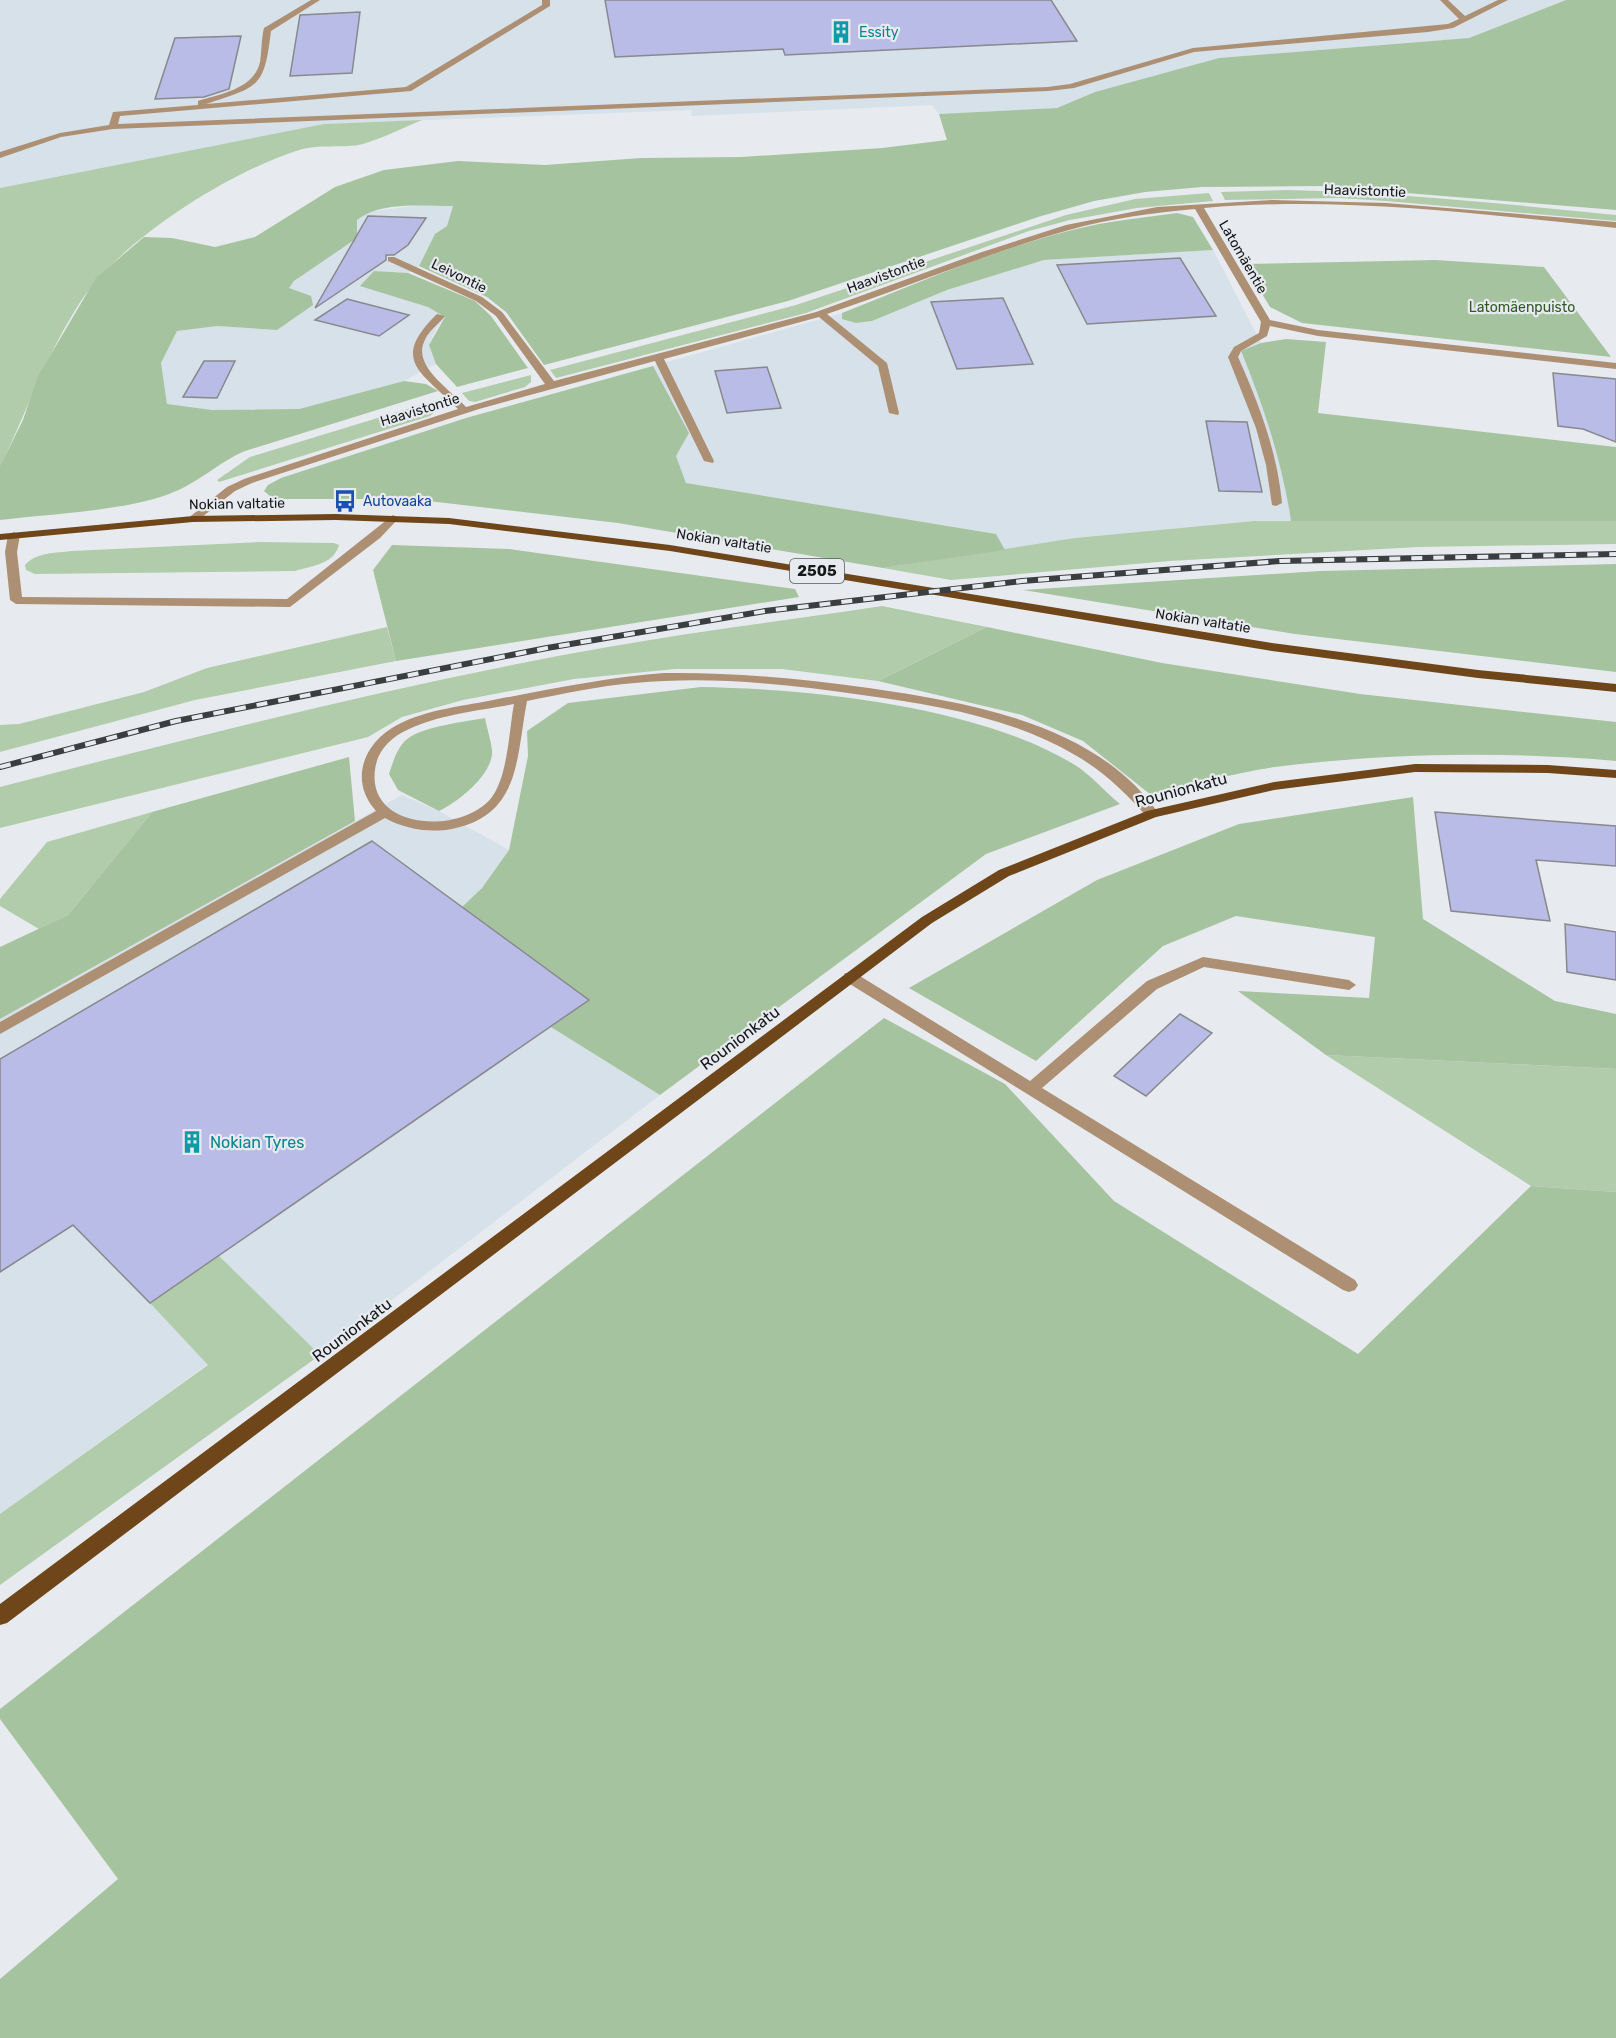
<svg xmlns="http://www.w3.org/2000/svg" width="1616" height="2038" font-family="Rubik,sans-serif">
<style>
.built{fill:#d6e1e9}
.green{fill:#b1ccaa}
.forest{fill:#a6c39f}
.building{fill:#b9bce6;stroke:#88888d;stroke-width:1.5}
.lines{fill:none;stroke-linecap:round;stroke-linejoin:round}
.minor{fill:#ad8f73;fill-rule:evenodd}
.major{fill:#6f4619;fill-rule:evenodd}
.rail-casing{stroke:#3b3d3e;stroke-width:6}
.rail{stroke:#e7ebef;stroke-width:4;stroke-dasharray:11;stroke-linecap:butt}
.labels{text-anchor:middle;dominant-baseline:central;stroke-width:4.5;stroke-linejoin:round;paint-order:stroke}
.far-culture-label{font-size:14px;fill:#0d838f;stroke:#e7ebef;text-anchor:start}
.far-street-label{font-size:14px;fill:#161819;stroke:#e7ebef}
.far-park-label{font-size:14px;fill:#315826;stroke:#e7ebef}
.far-transit-label{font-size:14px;fill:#164399;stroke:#e7ebef;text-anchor:start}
.shield{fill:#e7ebef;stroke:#555759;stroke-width:1.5}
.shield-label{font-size:15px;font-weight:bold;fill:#161819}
.street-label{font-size:16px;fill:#161819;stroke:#e7ebef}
.culture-label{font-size:16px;fill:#0d838f;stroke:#e7ebef;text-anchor:start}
</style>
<rect width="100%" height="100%" fill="#e7ebef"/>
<path class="built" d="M0,0H1566L1469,38L1219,58L1095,92L1057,108L939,114L932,105L691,116L692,110L324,124L0,188Z
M421,205L453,206L447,227L435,234L419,266L408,273L374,271L446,317L437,327L429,345L436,364L404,381L299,409L212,410L167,405L161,363L177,331L217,326L277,330L288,288L357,220L368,212Z
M1213,250L1261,343L1241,352L1265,409L1284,476L1291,521H1254L1075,538L1005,550L996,534L686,483L676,456L689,433L653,366L842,313L843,319L856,323L872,321L947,290L1044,260Z
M402,795L439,811L509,850L482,888L462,907L589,1001L552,1027L660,1095L320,1355L218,1256L150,1303L208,1364L0,1514V1019Z"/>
<path class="green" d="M422,120C403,128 383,138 363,144C344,149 319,143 296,151C226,174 119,241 79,304C46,355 26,413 0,467V188L324,124Z
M1289,190C1399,193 1507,204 1616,215V221L1386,201L1339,198L1225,200L1221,192Z
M1209,193L1213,201L1137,208L1070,220L1029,231L806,313L556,378L550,370L796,305L1066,215L1135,199Z
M531,375V382L525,387L475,402L469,401L462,393Z
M443,398L445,403L430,416L219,482L217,480L250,457Z
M1254,521H1616V544L1418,547L1170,561L951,580L883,568L1075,538Z
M260,542L334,543L339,545C334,564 312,566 295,571L35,574L26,570L25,565C37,552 55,553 72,551Z
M882,606L987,627L878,681L782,669H675L574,679L463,700L402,717L368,737L0,828V787C201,735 403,683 608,647C699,631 791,620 882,606Z
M387,627L396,661L195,700L0,752V725L19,724L144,692L207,668Z
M152,812L68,915L39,929L0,906V899L47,842Z
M1326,1055L1616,1069V1192L1531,1186Z
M219,1256L320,1355L0,1585V1514L208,1365L150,1303Z"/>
<path class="forest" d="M1566,0H1616V210L1320,186L1202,187L1145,192L1094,201L1038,217L788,301L544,365L506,312L487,297L419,266L435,234L447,226L453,206C423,206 380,201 357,220V238L294,281L289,288L311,296L313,305L277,330L217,326L177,331L161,363L167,404L212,410L299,409L404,381L426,384L438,391L245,451C217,463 199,483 169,494C124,511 49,514 0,520V466L23,420L38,376L96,278L144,237L172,238L215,247L255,237L335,187L384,170L458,161L545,165L641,158L741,157L882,148L947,140L939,114L1057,108L1095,92L1219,58L1469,38Z
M1177,213L1193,217L1213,250L1044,260L947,290L872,321L856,323L842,319V313C918,283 993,250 1072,230C1106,221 1142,218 1177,213Z
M1435,260L1544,267L1611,357L1302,323L1270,307L1244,264Z
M374,271L408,273L475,301L491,316L528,368L457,387L436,364L429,345L445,317L428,307L360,286Z
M1286,339L1326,342L1318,413L1616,447V521H1291C1282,461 1264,407 1241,351L1261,343Z
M653,366L689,433L676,456L686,483L996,534L1005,550L883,568L618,523L411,499H279L271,497L264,491L268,485L281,478L466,418Z
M392,545L509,549L795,589L799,597L396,661L373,570Z
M1616,564V672L1295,634L1023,590L1320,571Z
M987,627L1162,663L1360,694L1616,722V761C1502,751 1389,753 1275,767C1234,773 1192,785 1151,795L1083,741L1022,715L878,681Z
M701,687C813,689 978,706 1075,765C1091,775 1105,792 1120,804L986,854L660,1095L551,1027L589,1000L462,907L482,888L509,850L528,756L527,731L568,703Z
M485,718C487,729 491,740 492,750C494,774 458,802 439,811L398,790L389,774C393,762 398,744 410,737C427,726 464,722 485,718Z
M349,757L355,821L0,1019V947L68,915L152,812Z
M1413,797L1423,919L1555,1001L1616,1014V1069L1326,1055L1238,991L1369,998L1375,937L1236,916L1163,946L1036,1061L909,988L1097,880L1239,824Z
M884,1018L1005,1084L1114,1201L1358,1354L1531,1186L1616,1192V2038H0V1979L118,1879L0,1719V1709Z"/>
<path class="building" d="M605,0H1051L1077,41L785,55L783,49L615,57Z
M360,12L352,73L290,76L300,15Z
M241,36L229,89L204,97L155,99L175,38Z
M368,216L426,218L408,245L394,255H386V260L315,308Z
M1180,258L1216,316L1087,324L1057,265Z
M1003,298L1033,364L957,369L931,302Z
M347,299L409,315L379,336L315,320Z
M204,361H235L217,398L183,397Z
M767,367L781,408L727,413L715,371Z
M1553,373L1616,379V442L1583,429L1558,426Z
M1206,421L1247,422L1262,492L1219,491Z
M1435,812L1616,826V866L1536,860L1550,921L1451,911Z
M372,841L589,1000L150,1303L73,1225L0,1272V1059Z
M1565,924L1616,932V980L1567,972Z
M1180,1014L1212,1033L1146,1096L1114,1076Z"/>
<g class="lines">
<path class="minor" d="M311,0H320L271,31C264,88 260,86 206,104L406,87L542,5V0H550V6L411,91L120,116L118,124L1048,87L1070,84L1193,48L1448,24L1459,19L1440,0H1448L1465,16L1498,0H1508L1453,28L1428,32L1194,52L1074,88L1048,91L113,129L61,137L0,158V152L60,133L109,125L113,112L198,105V101C221,94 254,89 260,62C262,51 261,39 264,28Z
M1272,200L1386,203L1616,222V228C1480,214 1341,196 1204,208L1270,320L1318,330L1616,363V369L1318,336L1270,326L1267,336L1241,351L1238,357C1259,404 1277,451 1282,503L1276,506L1272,505L1266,465L1256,428L1228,357L1234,347L1259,333L1261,322L1195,209C1153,213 1111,218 1069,230C987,253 908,287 827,314L887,363L899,413L898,415L889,413L878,366L819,317L664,359L714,461L713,463L704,461L655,361L479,409L252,483L235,491L197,521L193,522L187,519L227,487L244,479L458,409C422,372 389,361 437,314L445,316C438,325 428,331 424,342C413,367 452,391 466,407L545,384L496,316L476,301L388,261V257H394L482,297L502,312L554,381L816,312L982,252L1066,225L1157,207Z
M393,515L399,518L380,538L290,607L16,604L10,600L5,552L8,535L14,532L20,535L17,552L22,597L287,599Z
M664,673C733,672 801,679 869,688C970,703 1096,723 1159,814L1157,817H1147C1126,793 1103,771 1075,755C1010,717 935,705 862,695C787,684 710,676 635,683C598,686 562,694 527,701C516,758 521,815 452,829C428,833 405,829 385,818L0,1034V1022L376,811C349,781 363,743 397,725C427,709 465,706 498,699C553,689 608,677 664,673ZM514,704C509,730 508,775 492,797C463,835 367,831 375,770C377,751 390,738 407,730C440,714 479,711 514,704Z
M1203,957L1349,980L1356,985L1349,990L1204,967L1157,989L1042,1088L1355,1280L1358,1285L1355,1290L1349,1292L1343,1290L845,981L843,977L845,973H855L1030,1081L1147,981Z"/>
<path class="major" d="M336,514L449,518L670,545L1272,643L1478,670L1616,684V692L1478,678L1272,651L670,551L449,524L336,520L193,522L0,540V534L193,516Z
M1415,764L1548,765L1616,770V778L1548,773L1415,772L1274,790L1156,817L1009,876L932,923L7,1623L0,1625V1604L922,917L999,870L1147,811L1274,782Z"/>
<g class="rail-casing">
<path id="rail" d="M0,767L176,721L547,648L765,611L1022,581L1280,561L1616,554"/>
</g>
<use href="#rail" class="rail"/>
</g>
<defs>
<g id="building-bare" transform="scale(1.8)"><path d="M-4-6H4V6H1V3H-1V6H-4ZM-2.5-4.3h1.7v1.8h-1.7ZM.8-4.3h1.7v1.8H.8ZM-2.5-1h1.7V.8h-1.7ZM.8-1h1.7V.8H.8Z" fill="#0f9aa8" stroke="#e7ebef" stroke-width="2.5" paint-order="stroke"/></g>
<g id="bus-bare" transform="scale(1.8)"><path d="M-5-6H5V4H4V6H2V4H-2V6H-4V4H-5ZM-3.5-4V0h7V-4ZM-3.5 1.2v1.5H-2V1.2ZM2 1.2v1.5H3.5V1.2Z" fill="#1a4fb4" stroke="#e7ebef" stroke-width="2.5" paint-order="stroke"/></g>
</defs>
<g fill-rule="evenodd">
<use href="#building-bare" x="841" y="32"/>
<use href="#bus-bare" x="345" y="501"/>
<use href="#building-bare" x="192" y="1142"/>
</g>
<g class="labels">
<g class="far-culture-label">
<text x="859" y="32">Essity</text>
</g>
<g class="far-street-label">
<text transform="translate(1365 191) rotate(2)">Haavistontie</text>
<text transform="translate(1243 257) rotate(60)">Latomäentie</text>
<text transform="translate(886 275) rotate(-20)">Haavistontie</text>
<text transform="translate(459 276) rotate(26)">Leivontie</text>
<text transform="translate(420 410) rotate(-17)">Haavistontie</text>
<text transform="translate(237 504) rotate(-1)">Nokian valtatie</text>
<text transform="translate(724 541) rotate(9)">Nokian valtatie</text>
<text transform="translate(1203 621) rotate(9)">Nokian valtatie</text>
</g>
<g class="far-park-label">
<text x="1522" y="307">Latomäenpuisto</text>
</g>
<g class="far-transit-label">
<text x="363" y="501">Autovaaka</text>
</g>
<rect class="shield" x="790" y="559" width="54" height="24" rx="4.5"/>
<g class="shield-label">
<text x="817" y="571">2505</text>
</g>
<g class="street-label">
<text transform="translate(1181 790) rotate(-15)">Rounionkatu</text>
<text transform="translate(740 1038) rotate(-37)">Rounionkatu</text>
<text transform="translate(352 1330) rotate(-37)">Rounionkatu</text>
</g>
<g class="culture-label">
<text x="210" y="1142">Nokian Tyres</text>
</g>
</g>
</svg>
